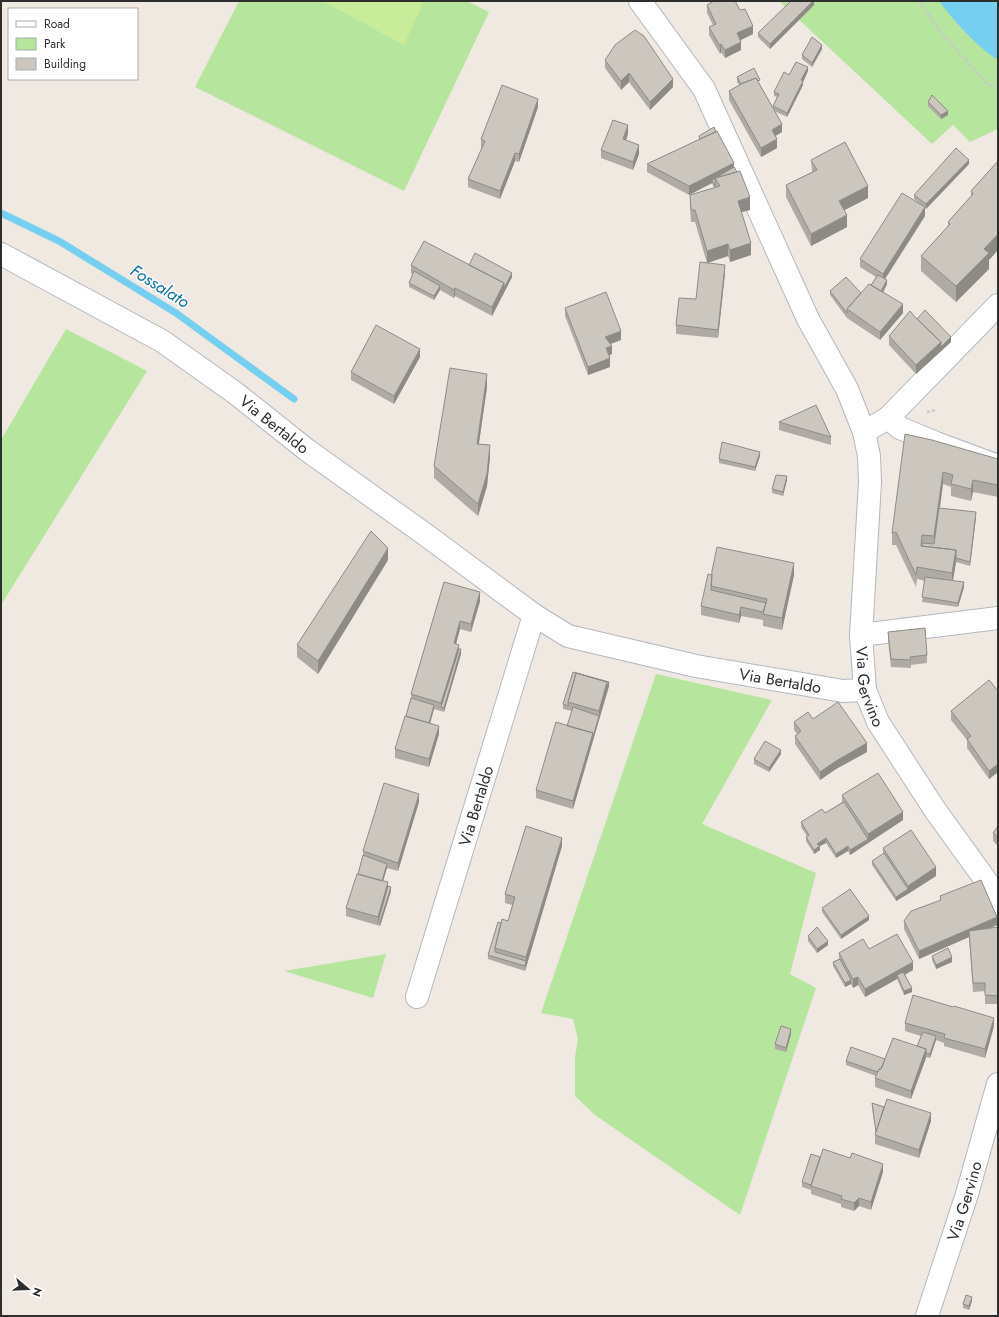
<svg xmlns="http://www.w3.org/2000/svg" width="999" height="1317" font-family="Jost,sans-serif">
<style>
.green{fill:#b6e59e}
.pitch{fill:#c9ec9a}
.water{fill:#75cff0}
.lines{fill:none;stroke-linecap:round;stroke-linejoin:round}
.stream{stroke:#75cff0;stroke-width:7}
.minor-casing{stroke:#b4b7c1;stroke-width:24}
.path{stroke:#c9c9c9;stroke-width:2.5;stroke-dasharray:3 2;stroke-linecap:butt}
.minor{stroke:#fff;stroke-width:22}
.wall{fill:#afaba4}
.shaded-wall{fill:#8e8b86}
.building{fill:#cbc7bf;stroke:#8e8b86}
.labels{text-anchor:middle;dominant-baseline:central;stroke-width:3;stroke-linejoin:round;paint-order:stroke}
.street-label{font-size:16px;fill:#2e2e2e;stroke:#fff}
.water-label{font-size:17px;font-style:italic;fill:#0d6fa3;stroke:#fff}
</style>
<rect width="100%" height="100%" fill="#efe9e1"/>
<path class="green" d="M239,1H467L489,12L404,191L195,87Z
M779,1H998V129L970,142L953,125L932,144Z
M66,329L147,371L1,605V440Z
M656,674L772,700L702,824L816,873L790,974L816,988L740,1215L595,1115L575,1096V1057L578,1039L573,1019L541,1013Z
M386,954L373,998L284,971Z"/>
<path class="pitch" d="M322,1H424L404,45Z"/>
<path class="water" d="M939,1H998V60C977,47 954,21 939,1Z"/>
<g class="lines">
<path class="stream" d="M1,213L59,241L176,313L294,399"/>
<g class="minor-casing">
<g id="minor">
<path id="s1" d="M640,1L704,89L808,319L847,389L864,432L869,456L870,482L861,635L865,690L878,722L935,810L987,882L998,906"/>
<path id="s2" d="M1,254L162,341L234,392L307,450L426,535L534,615L568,636L696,666L843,691L865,690"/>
<path d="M888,418L900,428L936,443L998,466"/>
<path d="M864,432L888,418L998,305"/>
<path d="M861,635L998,618"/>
<path id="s3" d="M417,997L534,615"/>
<path id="s4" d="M927,1316L967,1194L998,1084"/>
</g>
</g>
<path class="path" d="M919,1L943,35L988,84L998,89
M927,412L936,410"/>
<use href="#minor" class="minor"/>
</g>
<path class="wall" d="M814,1V5L770,49L758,37V33Z
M707,5L753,34L740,40L741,50L725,58L721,52L720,54L709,35V27L713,25L707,13Z
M822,49L812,67L802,59V55Z
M605,60L673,87L650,110L629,82L621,90L605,68Z
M808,71L803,82V85L787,117L774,111L782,132L775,136L777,148L761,157L729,100V91L739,85L737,82V77L760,84V85L773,108V106L777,97L774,96V92L789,75Z
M928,102L948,115L941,119L928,106Z
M538,107L519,162L515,161L500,199L468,187V179L482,148H481V139Z
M716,132L734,167L750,210L741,212L751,255L730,262L728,256L707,263L695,222H691L690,207V195L714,188L712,183L689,195L647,172V164L699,140V136Z
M628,134L626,140L639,154L633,170L601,158V150Z
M811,160L868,198L844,210L847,227L811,246L786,197V185L812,172Z
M998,161V250L989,260V269L956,302L921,271V256L948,226V222L971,196V191Z
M969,164L926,209L925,208V216L885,279L887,284L883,292L903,313L880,340L847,318L830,295V291L861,293L871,285L876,277L860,267V259L923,206L914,199V195Z
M411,265H469L512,277L492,316L455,296L454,298L440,290L434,300L409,287V283L413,275L411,273Z
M725,273L718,338L676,334V325L696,299Z
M565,308L621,340L610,344L612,354L609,355L610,367L588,375L565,316Z
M915,317L951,342L916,374L889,345V336Z
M420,357L394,404L351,380V372Z
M487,387L479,444L490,457L487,486L478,516L434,478V466Z
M779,422L831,437V445L779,430Z
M905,434L998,473V497L973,492L971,501L951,496V487L943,484L940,508L976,517L970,566L956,562L953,581L964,587L958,607L922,602L925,581L917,579L916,587L896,545H892V533Z
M760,456L755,471L719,463V459Z
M787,480L783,496L772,493V489Z
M388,560L318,674L297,657V645Z
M712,575H794L782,630L763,626V620L741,616L739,623L701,615V606Z
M444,582L480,601L471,632L460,629L456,644L461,654L444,712L434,709L430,723L439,734L429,767L395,758V749L406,716L411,698V694Z
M888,632L927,655V663L911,665V668L891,667L888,640Z
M573,672L609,686L573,809L536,798V790L567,726L572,711L563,709V704Z
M998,691V772L989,779L967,748V740L951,720V711Z
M813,719L867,752L836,769L820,780L795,744V736L797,734L794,730V722Z
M781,754L769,772L754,764V759Z
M842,795L903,820L850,855L848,851L836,858L826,843L820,846V850L814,854L806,841V837L807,836L801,827V822L825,813L842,802Z
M419,802L398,871L387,868L383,881L388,886L391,891L380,926L346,916V908L358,874L363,855V851Z
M998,826V846L993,841V833Z
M562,846L525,971L488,959V955L501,923L508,921L512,905L505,903V894Z
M883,848L936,876L896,901L872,865V861L883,854Z
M940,896L997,925L990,928L998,927V1004H985V991L973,992L969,937L919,959L904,929V921L940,901Z
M822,908L869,920L841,939L822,912Z
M808,936L828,945L817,953L808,941Z
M869,949L913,970L905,975L912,992L904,995L897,979L865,997L858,985L853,988L851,984L845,987L833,966V962L839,959V953Z
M932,956L952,962L936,969L932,960Z
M905,1023L994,1026L985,1058L944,1046V1043L936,1040L930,1058L926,1057L911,1099L875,1087V1078L876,1076L846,1065V1061L885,1059L917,1046L921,1036L905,1031Z
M791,1034L786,1052L775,1049V1044Z
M872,1103L931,1121L919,1158L875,1144V1135L876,1133L872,1108Z
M820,1157L883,1172L871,1210L859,1206L854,1211L841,1207V1204L811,1194V1190L802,1187V1182Z
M972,1301L969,1310L963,1308V1304Z"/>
<path class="shaded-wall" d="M813,1H814V5L770,49V44Z
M753,26V34L737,42V33Z
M741,42V50L725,58V50Z
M721,44V52L720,54V46Z
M822,45V49L812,67V63Z
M808,67V71L803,82V85L787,117V113L801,80Z
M629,73V82L621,90V81Z
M673,79V87L650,110V102Z
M538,99V107L519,162V154Z
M948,111V115L941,119V115Z
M782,124V132L772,138V130Z
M628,125V134L623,148V139Z
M777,139V148L761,157V148Z
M639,145V154L633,170V162Z
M515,153V161L500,199V191Z
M969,160V164L926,209V204Z
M734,163V171L712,180V183L689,195V186Z
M868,186V198L839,213V201Z
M750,197V210L738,213V201Z
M925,207V216L883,282V274Z
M847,215V227L811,246V234Z
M998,234V250L989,260V269L956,302V286L984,249Z
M751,243V255L730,262V250Z
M728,244V256L707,263V251Z
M725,265V273L718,338V330Z
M512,273V277L492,316V307L504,283Z
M887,280V284L880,299V294Z
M440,286V290L434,300V296Z
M455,288V296L454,298V290Z
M903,304V313L880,340V332Z
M621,331V340L605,346V337Z
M951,337V342L916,374V365L941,342Z
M612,346V354L606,357V348Z
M420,349V357L394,404V396Z
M610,358V367L588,375V367Z
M487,374V387L477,456V444Z
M490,445V457L487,486L478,516V504Z
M760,452V456L755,471V467Z
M943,472V484L934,548V536Z
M787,476V480L783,496V492Z
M973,480V492L971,501V489Z
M976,512V517L970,566V562Z
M388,548V560L318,674V661Z
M956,550V562L952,585V573Z
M794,563V575L782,630V618Z
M964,582V587L958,607V603Z
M480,592V601L471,632V624Z
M741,607V616L739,623V615Z
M460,621V629L454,651V643Z
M459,645V653L441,707V703Z
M461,649V654L444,712V708Z
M607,682H609V686L599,720V711Z
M434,705V709L428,731V726Z
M599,716V720L573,809V801L593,733Z
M439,726V734L429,767V759Z
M867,743V752L836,769L820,780V772L836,761Z
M781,750V754L769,772V768Z
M998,764V772L989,779V771Z
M419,794V802L398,871V863Z
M903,812V820L850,855V850L868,840V834Z
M562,838V846L525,971L526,957Z
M826,838V843L820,846V850L814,854V850L817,844Z
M848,846V851L836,858V854Z
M387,864V868L381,888V884Z
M936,867V876L908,894V886Z
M388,882V891L378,922V917Z
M391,887V891L380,926V922Z
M908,889V894L896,901V897Z
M869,916V920L841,939V935Z
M997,917V925L969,937V931V937L919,959V951Z
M828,941V945L817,953V949Z
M952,957V962L936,969V965Z
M913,962V970L898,978L897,975V979L865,997V989Z
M858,977V985L853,988V979Z
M851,980V984L845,987V983Z
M912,988V992L904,995V991Z
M994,1018V1026L985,1058V1049Z
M791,1029V1034L786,1052V1048Z
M936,1036V1040L930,1058V1054Z
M926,1049V1058L911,1099V1091Z
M931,1113V1121L919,1158V1150Z
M883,1164V1172L871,1210V1202Z
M859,1198V1206L854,1211V1203Z
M972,1297V1301L969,1310V1306Z"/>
<path class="building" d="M714,1H735L740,10L745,9L753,26L737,33L741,42L725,50L721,44L720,46L709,27L716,24L707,5Z
M791,1H813L770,44L758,33Z
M635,30L644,36L673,79L650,102L629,73L621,81L605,60L615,45Z
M812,37L822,45L812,63L802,55Z
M796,62L808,67L801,80L803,81L787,113L773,106L779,94L774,92L784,72L789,75Z
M754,68L760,80L758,81L756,78L741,84L737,77Z
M756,78L782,124L772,130L777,139L761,148L729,91L743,83Z
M502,85L538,99L519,154L515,153L500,191L468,179L485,141L481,139Z
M932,95L948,111L941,115L928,102Z
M613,120L628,125L623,139L639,145L633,162L601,150Z
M714,127L716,132L700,139L699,136Z
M717,131L734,163L689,186L647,164Z
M845,142L868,186L839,201L847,215L811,234L786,185L817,170L811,160Z
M956,148L969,160L926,204L914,195Z
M998,161V234L984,249L989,253L956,286L921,256L950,224L948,222L973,194L971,191Z
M734,167L737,172L715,178V186L712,180Z
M740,171L750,197L738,201L751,243L730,250L728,244L707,251L695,210H691L690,195L720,186L715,178Z
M902,193L925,207L883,274L860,259Z
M424,241L504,283L492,307L455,288L454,290L411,265Z
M475,253L512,273L504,288V283L469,265Z
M700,262L725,265L718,330L676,325L679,298L696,299Z
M414,271L440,286L434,296L409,283Z
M878,275L887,280L881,291L871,285Z
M846,277L861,293L847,309V313L830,291Z
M869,284L903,304L880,332L847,309Z
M606,292L621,331L605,337L612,346L606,348L610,358L588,367L565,308Z
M925,310L951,337L941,347V342L917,319Z
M910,311L915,317L941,342L916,365L889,336Z
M376,325L420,349L394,396L351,372Z
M450,368L487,374L477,444L490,445L487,474L478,504L434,466Z
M816,405L831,437L779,422Z
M905,434L932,440L998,459V485L973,480L971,489L951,484L953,475L943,472L934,536L922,535L921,546L956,550L952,573L917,567L916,575L896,532L892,533Z
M722,442L760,452L755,467L719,459Z
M776,475L787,476L783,492L772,489Z
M939,508L976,512L970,562L956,558V550L922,546V543L934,544Z
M371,531L388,548L318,661L297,645Z
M717,547L794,563L782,618L763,614L767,599L711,586L712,571Z
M708,574L712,575L711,590L766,603L763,612L741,607L739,615L701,606Z
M925,577L964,582L958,603L922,597Z
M444,582L480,592L471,624L460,621L454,643L459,645L441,703L411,694Z
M925,628L927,655L910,657L911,660L891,659L888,632Z
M459,649H461L444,708L441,707Z
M573,672L609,682L607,686V682L576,673L568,702V706L563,704Z
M576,673L607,682L599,711L568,702Z
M989,680L998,691V764L989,771L967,739L971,736L951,711Z
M411,698L434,705L429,723L406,716Z
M838,702L867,743L836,761L820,772L795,736L801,731L794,722L808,712L813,719Z
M573,707L599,716L593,737V733L567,726Z
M405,716L439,726L429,759L395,749Z
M556,722L593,733L573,801L536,790Z
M765,741L781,750L769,768L754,759Z
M878,773L903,812L868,834L842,795Z
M384,783L419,794L398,863L363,851Z
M844,802L868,839L850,850L848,846L836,854L826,838L817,844L820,846L814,850L806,837L809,835L801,822L822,809L825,813Z
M526,826L562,838L526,957L495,948L502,919L508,921L515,897L505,894Z
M998,826V837L993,833Z
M911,830L936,867L908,886L883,848Z
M884,853L908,889L896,897L872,861Z
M363,855L387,864L382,881L358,874Z
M357,874L388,882L378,917L346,908Z
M981,880L997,917L919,951L904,921L911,911L941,900L940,896Z
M388,886L391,887L380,922H378Z
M850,889L869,916L841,935L822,908Z
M498,922L501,923L495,948V952L526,961L525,966L488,955Z
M817,927L828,941L817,949L808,936Z
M998,927V996L985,995V983H973L969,931Z
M897,934L913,962L865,989L858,977L853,979L839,953L863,939L869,949Z
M948,948L952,957L936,965L932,956Z
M840,959L851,980L845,983L833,962Z
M903,972L912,988L904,991L897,975Z
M913,995L953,1007L954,1006L994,1018L985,1049L944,1038L945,1034L905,1023Z
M781,1026L791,1029L786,1048L775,1044Z
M923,1032L936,1036L930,1054L926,1053V1049L917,1046Z
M893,1038L926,1049L911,1091L875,1078L879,1069H881Z
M851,1047L885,1059L881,1069H879L878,1072L846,1061Z
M887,1099L931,1113L919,1150L875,1135Z
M872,1103L884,1107L876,1132Z
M823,1149L850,1158L852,1153L883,1164L871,1202L859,1198L854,1203L841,1199L842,1196L811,1186Z
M811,1154L820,1157L811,1185L802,1182Z
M966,1295L972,1297L969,1306L963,1304Z"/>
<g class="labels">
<g class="street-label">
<text stroke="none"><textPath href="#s2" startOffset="323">Via Bertaldo</textPath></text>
<text stroke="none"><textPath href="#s2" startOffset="902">Via Bertaldo</textPath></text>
<text stroke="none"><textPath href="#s1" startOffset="744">Via Gervino</textPath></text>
<text stroke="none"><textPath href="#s3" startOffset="200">Via Bertaldo</textPath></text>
<text stroke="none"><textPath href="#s4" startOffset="121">Via Gervino</textPath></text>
</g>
<g class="water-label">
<text transform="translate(160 286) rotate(32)">Fossalato</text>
</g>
</g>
<rect width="999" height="1317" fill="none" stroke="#2e2e2e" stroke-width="4"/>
<rect x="8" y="8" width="130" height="72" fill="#ffffff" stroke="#ababab"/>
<rect x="16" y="21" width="20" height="6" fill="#ffffff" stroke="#ababab"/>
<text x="44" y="28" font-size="12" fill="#2e2e2e">Road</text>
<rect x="16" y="38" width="20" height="12" fill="#b6e59e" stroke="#ababab"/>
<text x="44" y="48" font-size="12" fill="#2e2e2e">Park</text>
<rect x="16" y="58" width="20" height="12" fill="#cbc7bf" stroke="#ababab"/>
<text x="44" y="68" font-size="12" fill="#2e2e2e">Building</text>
<g transform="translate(28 1289) rotate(109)" stroke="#ffffff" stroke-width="3" paint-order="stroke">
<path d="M0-3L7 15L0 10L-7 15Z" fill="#2e2e2e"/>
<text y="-6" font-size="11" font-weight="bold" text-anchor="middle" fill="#2e2e2e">N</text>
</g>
</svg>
